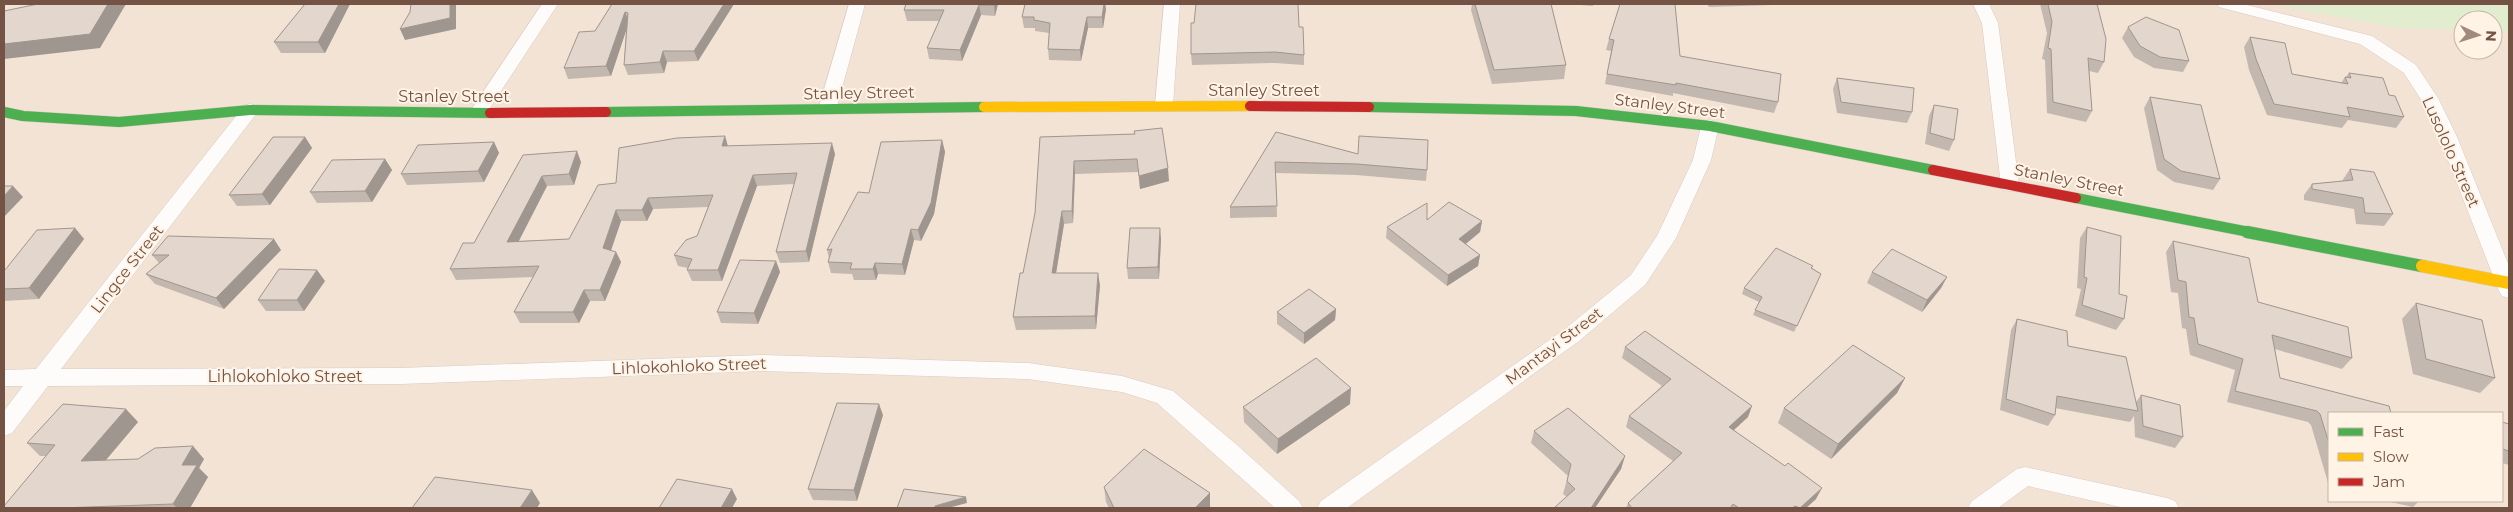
<svg xmlns="http://www.w3.org/2000/svg" width="2513" height="512" font-family="Montserrat,sans-serif">
<style>
.residential{fill:#f3e3d4;fill-rule:evenodd}
.green{fill:#e2ecce}
.lines{fill:none;stroke-linecap:round;stroke-linejoin:round}
.street-casing{stroke:#d7cbc3;stroke-width:1}
.fast-far1-casing{stroke:#d6cac1;stroke-width:11}
.fast-casing{stroke:#d6cac1;stroke-width:13}
.slow-far1-casing{stroke:#d6cac1;stroke-width:11}
.slow-casing{stroke:#d6cac1;stroke-width:13}
.jam-casing{stroke:#d6cac1;stroke-width:11}
.street{fill:#fefcfb;fill-rule:evenodd}
.fast-far1{stroke:#4caf50;stroke-width:10}
.fast{stroke:#4caf50;stroke-width:12}
.slow-far1{stroke:#ffc107;stroke-width:10}
.slow{stroke:#ffc107;stroke-width:12}
.jam{stroke:#c62828;stroke-width:10}
.wall{fill:#c3b8af}
.shaded-wall{fill:#9f968f}
.building{fill:#e3d6cc;stroke:#9f968f}
.labels{text-anchor:middle;dominant-baseline:central;stroke-width:4;stroke-linejoin:round;paint-order:stroke}
.street-label{font-size:16px;fill:#745345;stroke:#fff3e5}
</style>
<rect width="100%" height="100%" fill="#f6eee5"/>
<path class="residential" d="M4,4H2509V508H4ZM2463,20H2493V50H2463ZM2329,413H2502V501H2329Z"/>
<path class="green" d="M2266,4H2509V32L2493,31V20H2463V30L2401,28Z"/>
<g class="lines">
<g class="street-casing">
<path id="street" d="M542,4H558L484,117H472L469,113Z
M849,4H865L836,110L833,114H821L818,110Z
M1164,4H1180L1173,105L1170,109H1158L1155,105Z
M1973,4H1989L1998,23L2019,185L2017,190L2010,191L2003,190L2001,185L1982,23Z
M2217,4H2243L2372,36L2416,65L2438,98L2457,137L2509,266V298L2502,296L2499,291L2439,137L2420,98L2404,73L2360,44L2219,7Z
M250,104L256,106L259,110L256,114L61,369L400,368L763,355L1028,363L1122,376L1173,391L1237,445L1299,501L1303,508H1275L1157,403L1122,392L1028,379L763,371L400,384L48,386L12,433L4,436V411L23,386H4V370L36,369L244,106Z
M1710,120L1716,122L1719,126L1711,160L1676,238L1645,285L1579,341L1347,508H1317L1321,501L1565,329L1631,275L1657,236L1693,160L1701,126L1704,122Z
M2025,467L2167,498L2175,501L2179,508H2125L2028,486L1998,508H1968L1972,501L2017,469Z"/>
</g>
<g class="fast-far1-casing">
<path id="fast-far1" d="M1369,107L1576,111L1710,126L1933,170
M4,112L23,116L119,122L250,110L490,113
M606,112L984,107
M2076,198L2254,233"/>
</g>
<g class="fast-casing">
<path id="fast" d="M2247,232L2422,266"/>
</g>
<g class="slow-far1-casing">
<path id="slow-far1" d="M984,107L1250,106"/>
</g>
<g class="slow-casing">
<path id="slow" d="M2422,266L2509,283"/>
</g>
<g class="jam-casing">
<path id="jam" d="M1250,106L1369,107
M490,113L606,112
M1933,170L2076,198"/>
</g>
<use href="#street" class="street"/>
<use href="#fast-far1" class="fast-far1"/>
<use href="#fast" class="fast"/>
<use href="#slow-far1" class="slow-far1"/>
<use href="#slow" class="slow"/>
<use href="#jam" class="jam"/>
</g>
<path class="wall" d="M305,4H350L325,53H281L274,42Z
M612,4H734L698,61L667,62L664,73L628,75L624,65L626,30L611,76L568,79L564,68L595,31Z
M998,4L995,16L981,15L962,61L929,59L927,48L939,21H907L904,10Z
M1025,4H1105L1106,9L1103,28H1088L1081,61L1049,60L1048,49L1049,33L1035,31V28H1024L1022,17Z
M1472,4H1551L1566,65L1564,79L1492,84L1471,10Z
M1568,4H1593V6Z
M1620,4L1680,56L1778,102L1774,113L1673,93V96L1605,84L1611,51L1606,50L1609,39Z
M1707,4H1801L1709,7Z
M2040,4H2097L2104,62L2098,73L2089,71L2092,111L2086,122L2047,113L2045,60L2042,59L2047,33Z
M1299,27L1304,55V65L1275,63L1192,65L1191,54Z
M2128,27L2189,61L2183,72L2154,68L2134,57L2122,38Z
M2250,37L2292,74L2341,83L2345,77H2346L2349,73L2389,95L2404,117L2396,128L2348,120L2342,128L2267,115L2249,70L2244,47Z
M1837,78L1912,112L1907,123L1837,113L1833,89Z
M2150,97L2220,179L2213,190L2174,182L2157,170L2144,108Z
M1934,105L1954,140L1949,151L1925,144L1929,116Z
M1276,132L1358,154L1427,170L1426,181L1356,175L1276,173L1277,217L1230,218V207Z
M1135,134L1169,181L1140,189L1138,172L1075,174L1073,223L1064,224L1056,273L1100,285L1096,329L1016,330L1013,317L1023,273L1035,213L1040,137Z
M725,136L728,146L835,154L809,262L780,263L776,252L794,184L757,186L722,281H692L687,270L688,268L678,266L674,255L697,236L708,207L653,209L647,221H621L611,250L616,252L621,262L605,301H590L579,323H520L514,312L533,277L456,280L450,269L474,243L523,155L581,162L574,185L547,186L519,241L569,239L616,183Z
M305,137L312,148L270,205L237,206L229,195Z
M942,140L945,152L934,214L921,241L914,240L905,275L878,274L876,280H854L852,274L831,273L828,262L829,258L827,250L869,193Z
M494,142L499,153L484,182L407,185L401,174Z
M385,159L392,170L372,202L317,203L310,192Z
M2350,169L2393,214L2384,226L2356,224L2354,209L2304,200V195L2312,184L2342,181Z
M1427,220L1482,221L1480,232L1466,244L1480,255L1478,266L1447,286L1386,238L1387,227Z
M2087,227L2119,294L2124,319L2116,330L2075,316L2081,289L2077,288L2080,238Z
M75,228L84,239L39,299L4,301V270H5Z
M1161,239L1159,279H1128L1127,268Z
M2173,241L2258,302L2352,358L2342,369L2275,349L2280,378L2329,413V486L2311,425L2308,422L2227,402L2235,370L2190,355L2186,329L2182,328L2178,293L2171,292L2166,252Z
M281,250L224,309L155,284L146,274L159,263L152,255Z
M776,261L780,272L758,324L721,323L717,312Z
M1813,266L1812,268L1821,274L1794,332L1753,315L1759,302L1742,294L1744,288Z
M1872,272L1947,277L1941,288L1922,312L1867,283Z
M325,281L304,311H266L258,300Z
M2416,303L2495,378L2480,393L2413,374L2402,319Z
M1336,309L1335,320L1304,344L1277,324V312Z
M2017,319L2068,346L2136,402L2141,395L2183,437L2175,448L2135,437L2134,416L2130,422L2055,408V415L2048,426L2000,410L2011,330Z
M1625,347L1748,417L1734,430L1816,499L1806,508H1626L1628,503L1673,461L1626,427L1629,416L1662,386L1622,358Z
M1905,378L1897,393L1831,459L1778,423L1784,408Z
M1350,404L1277,454L1244,422L1243,407Z
M883,415L857,501L813,500L808,489Z
M138,422L106,460L204,459L199,468L208,477L190,508H4L46,456H40L27,443Z
M2502,422L2509,424V465L2502,463Z
M1534,431L1625,456L1621,469L1595,508H1554L1567,497L1563,494L1568,476L1531,443Z
M1104,487L1210,508H1109L1106,502Z
M2386,501H2419L2413,507Z"/>
<path class="shaded-wall" d="M108,4H126L100,48L4,59V44Z
M339,4H350L325,53L318,42Z
M450,4H456V29L405,40L400,29Z
M724,4H734L698,61L694,51Z
M994,4H998L995,16L994,5Z
M1104,4H1105L1106,9L1103,28L1102,17Z
M979,5L981,15L962,61L960,50Z
M625,12L629,22L611,76L606,66Z
M1087,17L1088,28L1081,61L1080,50Z
M663,51L667,62L664,73L660,62Z
M725,136L728,147L722,146Z
M305,137L312,148L270,205L262,194Z
M942,140L945,152L934,214L921,241L918,230Z
M494,142L499,153L484,182L478,171Z
M832,143L835,154L809,262L806,251Z
M577,151L581,162L574,185L569,174Z
M385,159L392,170L372,202L365,191Z
M1074,161L1075,174L1073,223L1072,211Z
M1168,168L1169,181L1140,189L1139,176Z
M753,175L757,186L722,281L718,270Z
M542,176L547,186L513,252L507,242Z
M13,186L23,197L4,217V196Z
M648,198L653,209L647,221L642,210Z
M616,210L621,221L608,259L603,248Z
M1062,211L1064,224L1054,286L1052,273Z
M1482,221L1480,232L1458,250L1459,239Z
M75,228L84,239L39,299L29,288Z
M1160,228L1161,239L1159,279L1158,267Z
M911,229L914,240L905,275L902,264Z
M274,239L281,250L224,309L216,298Z
M616,252L621,262L605,301L600,290Z
M1480,255L1478,266L1447,286L1448,275Z
M776,261L780,272L758,324L754,313Z
M875,263L878,274L876,280L873,269Z
M317,270L325,281L304,311L297,300Z
M1098,273L1100,285L1096,329L1095,316Z
M1947,277L1941,288L1922,312L1927,300Z
M584,290L590,301L579,323L573,312Z
M1336,309L1335,320L1304,344V333Z
M1905,378L1897,393L1831,459L1838,444Z
M1351,388L1350,404L1277,454L1278,439Z
M879,404L883,415L857,501L854,490Z
M1752,406L1748,417L1725,438L1729,427Z
M126,409L138,422L94,474L81,461Z
M193,446L204,459L199,468L208,477L190,508H177L173,504L182,465Z
M1625,456L1621,469L1595,508H1591Z
M1822,488L1816,499L1806,508H1800Z
M732,489L737,499L732,508H721Z
M532,490L540,503L537,508H520Z
M1210,493V508H1195Z
M966,497L967,503L948,508H935V506Z"/>
<path class="building" d="M38,4H108L90,34L4,44V11Z
M305,4H339L318,42H274Z
M411,4H450V18L400,29L410,12Z
M612,4H724L694,51H663L660,62L624,65L628,13L625,12L606,66L564,68L579,32L595,31Z
M906,4H994V5H979L960,50L927,48L944,10H904Z
M1025,4H1104L1102,17H1087L1080,50L1048,49L1050,23L1034,20V17H1022Z
M1196,4H1298L1299,27H1303L1304,55L1275,52L1191,54V23H1194Z
M1475,4H1551L1566,65L1494,70Z
M1620,4H1675L1680,56L1781,74L1778,102L1676,83V85L1607,74L1614,40L1609,39Z
M2048,4H2097L2106,39L2104,62L2088,58L2092,111L2053,102L2051,49L2048,48L2052,22Z
M2146,17L2179,30L2189,61L2160,57L2140,46L2128,27Z
M2250,37L2285,43L2292,74L2348,84L2345,77L2351,78L2349,73L2383,78L2389,95L2395,96L2404,117L2347,107L2350,117L2274,104L2256,59Z
M1837,78L1914,88L1912,112L1841,102Z
M2150,97L2201,105L2220,179L2181,171L2164,159Z
M1934,105L1958,109L1954,140L1930,133Z
M1162,128L1168,168L1139,176L1137,159L1074,161L1072,211H1062L1052,273H1098L1095,316L1013,317L1020,273H1023L1035,213L1040,137L1135,134L1134,131Z
M1276,132L1358,154L1359,136L1428,140L1427,170L1357,164L1275,162L1277,206L1230,207Z
M725,136L722,146L832,143L806,251L776,252L797,173L753,175L718,270H687L692,259L674,255L686,240L697,236L713,195L648,198L642,210H616L603,248L616,252L600,290H584L573,312H514L539,266L450,269L463,243H474L523,155L577,151L569,174L542,176L507,242L569,239L598,185L616,183L619,148L677,138Z
M273,137H305L262,194L229,195Z
M942,140L931,203L918,230L911,229L902,264L875,263L873,269H850L852,263L828,262L832,249L827,250L858,192L869,193L881,142Z
M494,142L478,171L401,174L418,145Z
M385,159L365,191L310,192L332,160Z
M2350,169L2374,172L2393,214L2365,213L2363,198L2312,189V184L2353,180Z
M4,186H13L4,196Z
M1449,202L1482,221L1459,239L1480,255L1448,275L1387,227L1427,203V220Z
M2087,227L2121,236L2119,294L2127,296L2124,319L2082,305L2087,278L2084,277Z
M75,228L29,288L4,289V270H5L37,230Z
M1130,228H1160L1158,267L1127,268Z
M168,236L274,239L216,298L146,274L169,255H152Z
M2173,241L2249,258L2258,302L2348,327L2352,358L2272,335L2280,378L2389,406L2391,413H2329V443L2320,414L2317,411L2235,391L2243,359L2198,344L2194,318L2189,317L2186,282L2178,280Z
M1776,248L1813,266L1811,268L1821,274L1797,326L1755,310L1762,297L1744,288Z
M1892,249L1947,277L1927,300L1872,272Z
M740,260L776,261L754,313L717,312Z
M279,269L317,270L297,300H258Z
M1309,289L1336,309L1304,333L1277,312Z
M2416,303L2482,320L2495,378L2426,359Z
M2017,319L2067,331L2068,346L2126,357L2138,411L2057,396L2055,415L2006,399Z
M1645,331L1752,406L1729,427L1785,466L1788,463L1822,488L1800,508L1795,506L1792,508H1739L1733,504L1730,508H1632L1628,503L1682,453L1629,416L1671,379L1625,347Z
M1853,345L1905,378L1838,444L1784,408Z
M1316,358L1351,388L1278,439L1243,407Z
M2141,395L2180,405L2183,437L2143,426Z
M837,403L879,404L854,490L808,489Z
M63,404L126,409L81,461L138,459L155,448L193,446L182,465H197L173,504L60,508H4V506L55,445L27,443Z
M1568,408L1625,456L1591,508H1554L1575,489L1567,481L1571,464L1534,431Z
M2502,422L2509,424V451L2502,449Z
M1144,449L1210,493L1195,508H1114L1104,487Z
M435,477L532,490L520,508H412Z
M677,479L732,489L721,508H659Z
M904,489L966,497L935,506V508H897Z"/>
<g class="labels">
<g class="street-label">
<text x="1264" y="90">Stanley Street</text>
<text transform="translate(859 93) rotate(-1)">Stanley Street</text>
<text x="454" y="96">Stanley Street</text>
<text transform="translate(1670 106) rotate(7)">Stanley Street</text>
<text transform="translate(2451 152) rotate(66)">Lusololo Street</text>
<text transform="translate(2069 180) rotate(11)">Stanley Street</text>
<text transform="translate(127 269) rotate(-52)">Lingce Street</text>
<text transform="translate(1554 346) rotate(-37)">Mantayi Street</text>
<text transform="translate(689 366) rotate(-2)">Lihlokohloko Street</text>
<text x="285" y="376">Lihlokohloko Street</text>
</g>
</g>
<rect width="2513" height="512" fill="none" stroke="#745345" stroke-width="10"/>
<rect x="2328" y="412" width="175" height="90" fill="#fff3e5" stroke="#c7b3a5"/>
<rect x="2338" y="428" width="25" height="8" fill="#4caf50" stroke="#c7b3a5"/>
<text x="2373" y="437" font-size="15" fill="#745345">Fast</text>
<rect x="2338" y="453" width="25" height="8" fill="#ffc107" stroke="#c7b3a5"/>
<text x="2373" y="462" font-size="15" fill="#745345">Slow</text>
<rect x="2338" y="478" width="25" height="8" fill="#c62828" stroke="#c7b3a5"/>
<text x="2373" y="487" font-size="15" fill="#745345">Jam</text>
<g transform="translate(2478 35) rotate(94)"><circle r="24" fill="#fff3e5" stroke="#c7b3a5"/>
<path d="M0-4L9 19L0 12L-9 19Z" fill="#a2897d"/>
<text y="-8" font-size="14" font-weight="bold" text-anchor="middle" fill="#745345">N</text>
</g>
</svg>
